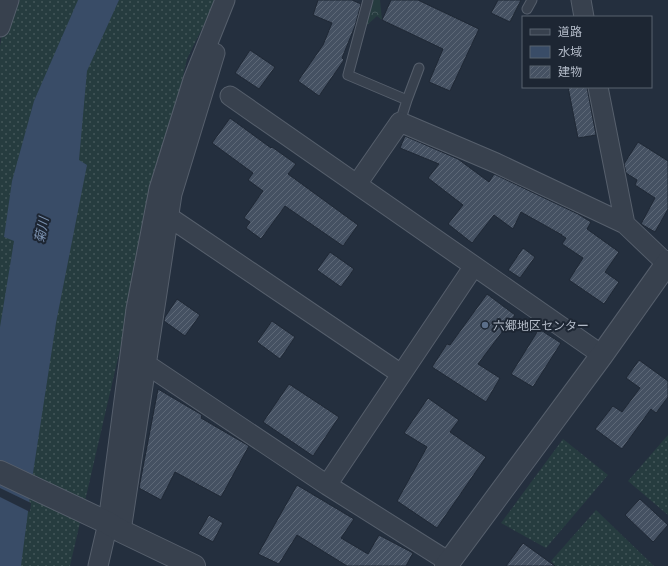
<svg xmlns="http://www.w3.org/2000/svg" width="668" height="566" font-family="Inter,'Noto Sans JP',sans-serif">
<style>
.grass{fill:url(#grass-dots)}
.forest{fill:url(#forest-crowns)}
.water{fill:#394c67}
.pier{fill:#242f3e}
.building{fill:url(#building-hatch);stroke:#1f2835}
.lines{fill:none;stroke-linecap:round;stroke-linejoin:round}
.service-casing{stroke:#565f6c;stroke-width:11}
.minor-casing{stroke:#565f6c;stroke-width:21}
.tertiary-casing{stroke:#565f6c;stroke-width:24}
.service{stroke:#38414e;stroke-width:9}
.minor{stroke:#38414e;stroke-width:19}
.tertiary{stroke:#38414e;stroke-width:22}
.service-dot{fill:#5c6f8a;stroke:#1d2633;stroke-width:1.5}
.labels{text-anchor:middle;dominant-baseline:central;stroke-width:4;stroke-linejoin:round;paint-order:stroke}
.poi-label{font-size:12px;fill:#b4bcc9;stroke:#1d2633;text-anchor:start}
.water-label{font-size:13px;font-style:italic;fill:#7c92b1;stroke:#1d2633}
</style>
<defs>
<pattern id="grass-dots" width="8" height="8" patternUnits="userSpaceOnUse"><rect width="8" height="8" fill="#263c3f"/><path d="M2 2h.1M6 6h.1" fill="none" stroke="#435659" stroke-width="1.8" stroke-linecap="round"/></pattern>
<pattern id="forest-crowns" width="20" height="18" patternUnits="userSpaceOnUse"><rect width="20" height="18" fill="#263c3f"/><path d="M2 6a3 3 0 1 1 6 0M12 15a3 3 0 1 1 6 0" fill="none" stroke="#435659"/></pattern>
<pattern id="building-hatch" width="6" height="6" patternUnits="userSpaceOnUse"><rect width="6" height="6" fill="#455162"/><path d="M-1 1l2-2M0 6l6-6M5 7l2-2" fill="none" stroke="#5d6877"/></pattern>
</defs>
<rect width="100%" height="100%" fill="#242f3e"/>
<path class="grass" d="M11,0H216L187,59L70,566H0V46L7,7Z
M668,435V515L628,481Z
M563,439L608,475L546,548L501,523Z
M596,510L654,566H555L551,561Z"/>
<path class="forest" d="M362,0H380L382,20L377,16L366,26Z"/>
<path class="water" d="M78,0H119L87,71L79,160L87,165L56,323L33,473L21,566H0V327L14,241L4,237L12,181L34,101Z"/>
<path class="pier" d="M0,488L31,503L30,512L0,497Z"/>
<path class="building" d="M318,0H352L361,4L355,26L342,58L344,60L319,96L298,81L323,45L332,23L313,15Z
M391,0H418L479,29L450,91L429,82L443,49L382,20Z
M498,0H521L510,22L491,13Z
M250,50L275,67L259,89L235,73Z
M568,87H587L596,135L578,138Z
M230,118L271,148L272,147L296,164L288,174L358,225L343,246L285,206L261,239L246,228L250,222L244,218L263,191L248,180L253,173L212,143Z
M405,136L458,159L489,182L494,174L578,214L591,222L587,229L619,252L605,272L619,282L604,304L569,280L583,258L562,244L566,238L561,235H562L521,212L513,229L494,215L472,243L448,224L463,205L428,178L439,164L400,148Z
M638,142L668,161V209L655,232L641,224L655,198L635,185L637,180L626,173L624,164Z
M523,248L535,257L520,278L508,270Z
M330,252L354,269L341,287L317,270Z
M487,294L515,315L478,364L500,378L486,402L432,367L447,344L450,345Z
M177,299L200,315L185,336L164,321L165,317Z
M272,321L295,337L280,359L257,342Z
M539,329L561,343L533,387L511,374Z
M639,360L668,381V397L656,413L651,409L622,449L595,429L613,406L622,412L640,388L626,378Z
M289,384L339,417L313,456L263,422Z
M158,389L202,415L201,418L249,446L221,497L175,472L161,500L139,488Z
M428,398L459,420L450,432L486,457L437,528L397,501L427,447L404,433Z
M297,485L354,519L341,538L368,554L379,535L413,553L406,566H347L297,535L279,564L258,554Z
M640,499L668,525L653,542L625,515Z
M209,515L223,523L213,542L198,534Z
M523,543L555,566H506Z"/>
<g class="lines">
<g class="service-casing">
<path id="service" d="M368,0L348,75L407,100L400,122
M527,9L532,0
M407,100L419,68"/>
</g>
<g class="minor-casing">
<path id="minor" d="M581,0L584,17
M0,27L9,0
M598,87L625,224
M230,96L602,355
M357,184L400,122L496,163L625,224L668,265
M169,217L401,374
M146,364L327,485L449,562
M327,485L474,266
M121,531L172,194L215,53
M98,566L108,523L136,309L159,189L193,80L225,0"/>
</g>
<g class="tertiary-casing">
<path id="tertiary" d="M0,472L108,523L121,531L194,566
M446,566L602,355L668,262"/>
</g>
<use href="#service" class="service"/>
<use href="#minor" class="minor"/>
<use href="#tertiary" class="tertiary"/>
</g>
<circle class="service-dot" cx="485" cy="325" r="4"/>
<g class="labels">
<g class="poi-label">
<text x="493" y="325">六郷地区センター</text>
</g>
<g class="water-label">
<text transform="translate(41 230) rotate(-79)">菊川</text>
</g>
</g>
<rect x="522" y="16" width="130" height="72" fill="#1d2633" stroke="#59626f"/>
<rect x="530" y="29" width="20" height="6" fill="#38414e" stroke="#59626f"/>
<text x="558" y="36" font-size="12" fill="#b4bcc9">道路</text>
<rect x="530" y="46" width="20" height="12" fill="#394c67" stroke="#59626f"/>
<text x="558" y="56" font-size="12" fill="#b4bcc9">水域</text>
<rect x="530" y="66" width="20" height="12" fill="url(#building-hatch)" stroke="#59626f"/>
<text x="558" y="76" font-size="12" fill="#b4bcc9">建物</text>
</svg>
